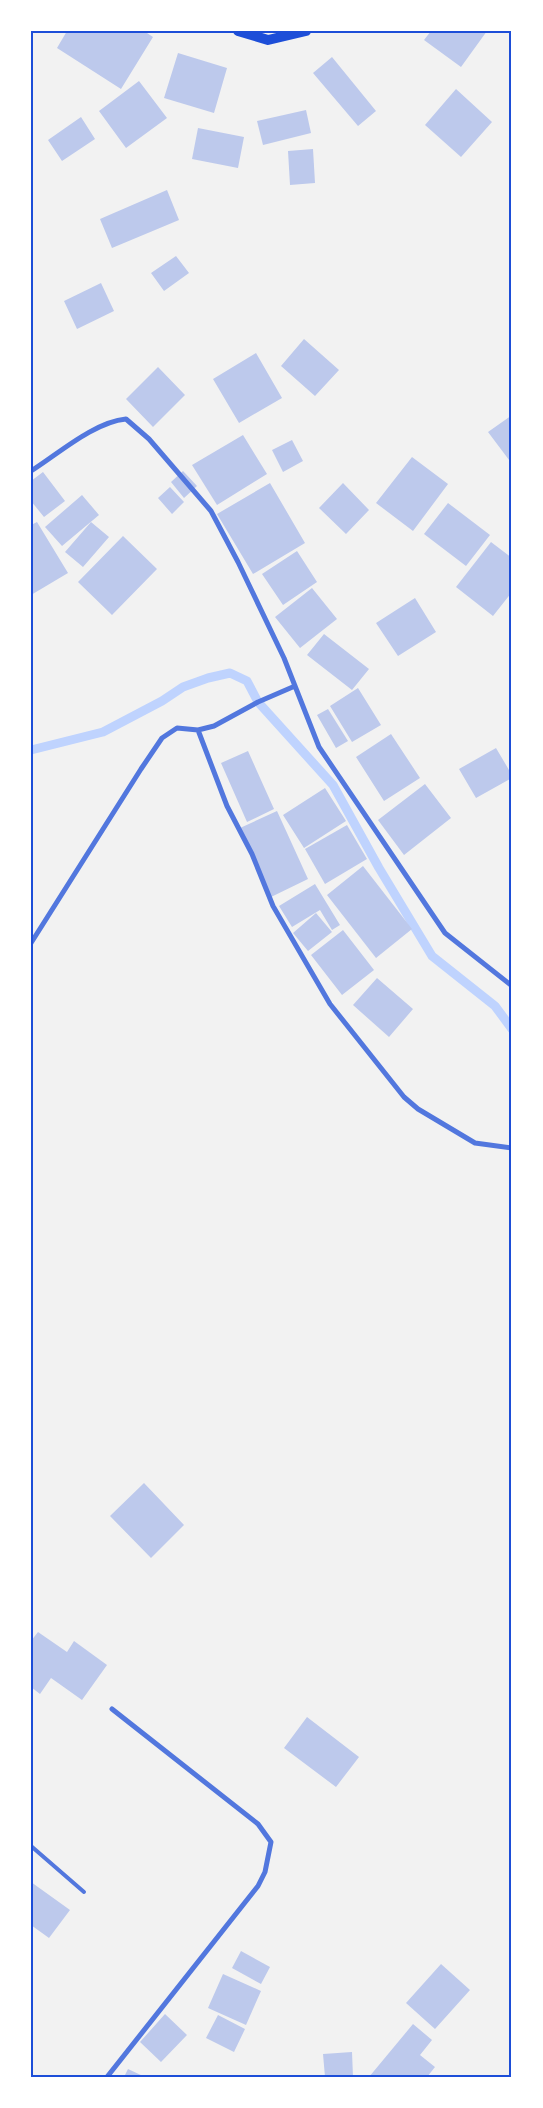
<svg xmlns="http://www.w3.org/2000/svg" width="543" height="2108" font-family="'Playfair Display',serif">
<style>
.lines{fill:none;stroke-linecap:round;stroke-linejoin:round}
.stream{stroke:#bfd3fe;stroke-width:9}
.building{fill:#bdc9ec}
.service{stroke:#5277de;stroke-width:4}
.minor{stroke:#5277de;stroke-width:5}
.secondary{stroke:#1d4ed8;stroke-width:10}
.neatline{fill:none;stroke:#1d4ed8;stroke-width:2}
</style>
<rect width="100%" height="100%" fill="#f2f2f2"/>
<g class="lines">
<path class="stream" d="M31,750L103,732L162,701L183,687L208,678L230,673L247,681L258,702L333,785L379,868L432,956L495,1006L512,1029"/>
</g>
<path class="building" d="M67,31H144L153,37L121,89L57,48Z
M431,31H487L461,67L424,40Z
M178,53L227,68L214,113L164,98Z
M332,57L376,111L358,126L313,73Z
M139,81L167,118L126,148L99,111Z
M456,89L492,122L461,157L425,125Z
M306,110L311,133L263,145L257,121Z
M81,117L95,139L62,161L48,140Z
M198,128L244,137L238,168L192,159Z
M313,149L315,183L290,185L288,151Z
M167,190L179,220L112,248L100,219Z
M176,256L189,273L164,291L151,273Z
M101,283L114,311L77,329L64,301Z
M304,339L339,370L315,396L281,366Z
M256,353L282,398L239,423L213,379Z
M158,367L185,395L153,427L126,399Z
M512,415V464L488,432Z
M243,435L267,474L217,505L192,465Z
M292,440L303,461L283,472L272,450Z
M412,457L448,484L413,531L376,503Z
M183,471L197,486L184,498L171,482Z
M43,472L65,501L44,517L31,501V481Z
M270,483L305,543L253,574L217,514Z
M343,483L369,510L346,534L319,508Z
M170,487L184,502L172,514L158,498Z
M82,495L99,515L62,546L45,527Z
M448,503L490,535L466,566L424,534Z
M37,522L68,573L31,595V525Z
M91,522L109,537L83,567L65,552Z
M123,536L157,569L112,615L78,582Z
M491,542L512,558V592L493,616L456,587Z
M297,551L317,582L283,605L262,574Z
M312,588L337,619L300,648L275,617Z
M415,598L436,632L398,656L376,623Z
M324,634L369,669L352,690L307,655Z
M358,688L381,725L352,742L330,706Z
M328,709L348,741L336,748L317,715Z
M391,734L420,778L384,801L356,757Z
M496,748L512,775V778L476,798L459,769Z
M248,751L274,809L247,822L221,763Z
M425,784L451,818L404,855L378,820Z
M325,788L346,821L304,848L283,815Z
M277,811L308,879L271,897L240,828Z
M347,825L367,859L325,884L305,849Z
M363,866L412,929L376,958L327,895Z
M315,884L340,925L332,930L320,910L292,927L279,906Z
M316,913L332,932L308,951L293,933Z
M343,930L374,970L342,995L311,955Z
M377,978L413,1009L389,1037L353,1005Z
M144,1483L184,1525L151,1558L110,1516Z
M38,1632L67,1652L74,1641L107,1665L82,1700L51,1678L40,1694L31,1687V1641Z
M307,1717L359,1757L336,1787L284,1748Z
M31,1882L70,1910L49,1938L31,1925Z
M241,1951L270,1967L261,1984L232,1968Z
M441,1964L470,1990L435,2029L406,2003Z
M223,1974L261,1991L246,2025L208,2008Z
M165,2014L187,2035L161,2062L140,2042Z
M218,2015L245,2029L234,2052L206,2038Z
M413,2024L432,2040L420,2055L435,2067L427,2077H369Z
M352,2052L353,2077H325L323,2054Z
M128,2069L145,2077H124Z"/>
<g class="lines">
<path class="service" d="M31,1846L84,1892"/>
<path class="minor" d="M31,471C58,454 94,422 126,419L149,439L211,511L238,562L284,658L319,747L445,933L512,986
M295,686L258,702L214,726L198,730L227,806L252,854L273,906L330,1004L404,1097L418,1109L475,1143L512,1148
M31,943L141,769L162,738L177,728L198,730
M107,2077L258,1886L265,1872L271,1842L258,1824L112,1709"/>
<path class="secondary" d="M238,31L268,40L306,31"/>
</g>
<rect width="543" height="2108" fill="none" stroke="#ffffff" stroke-width="65"/>
<rect x="32" y="32" width="478" height="2044" class="neatline"/>
</svg>
